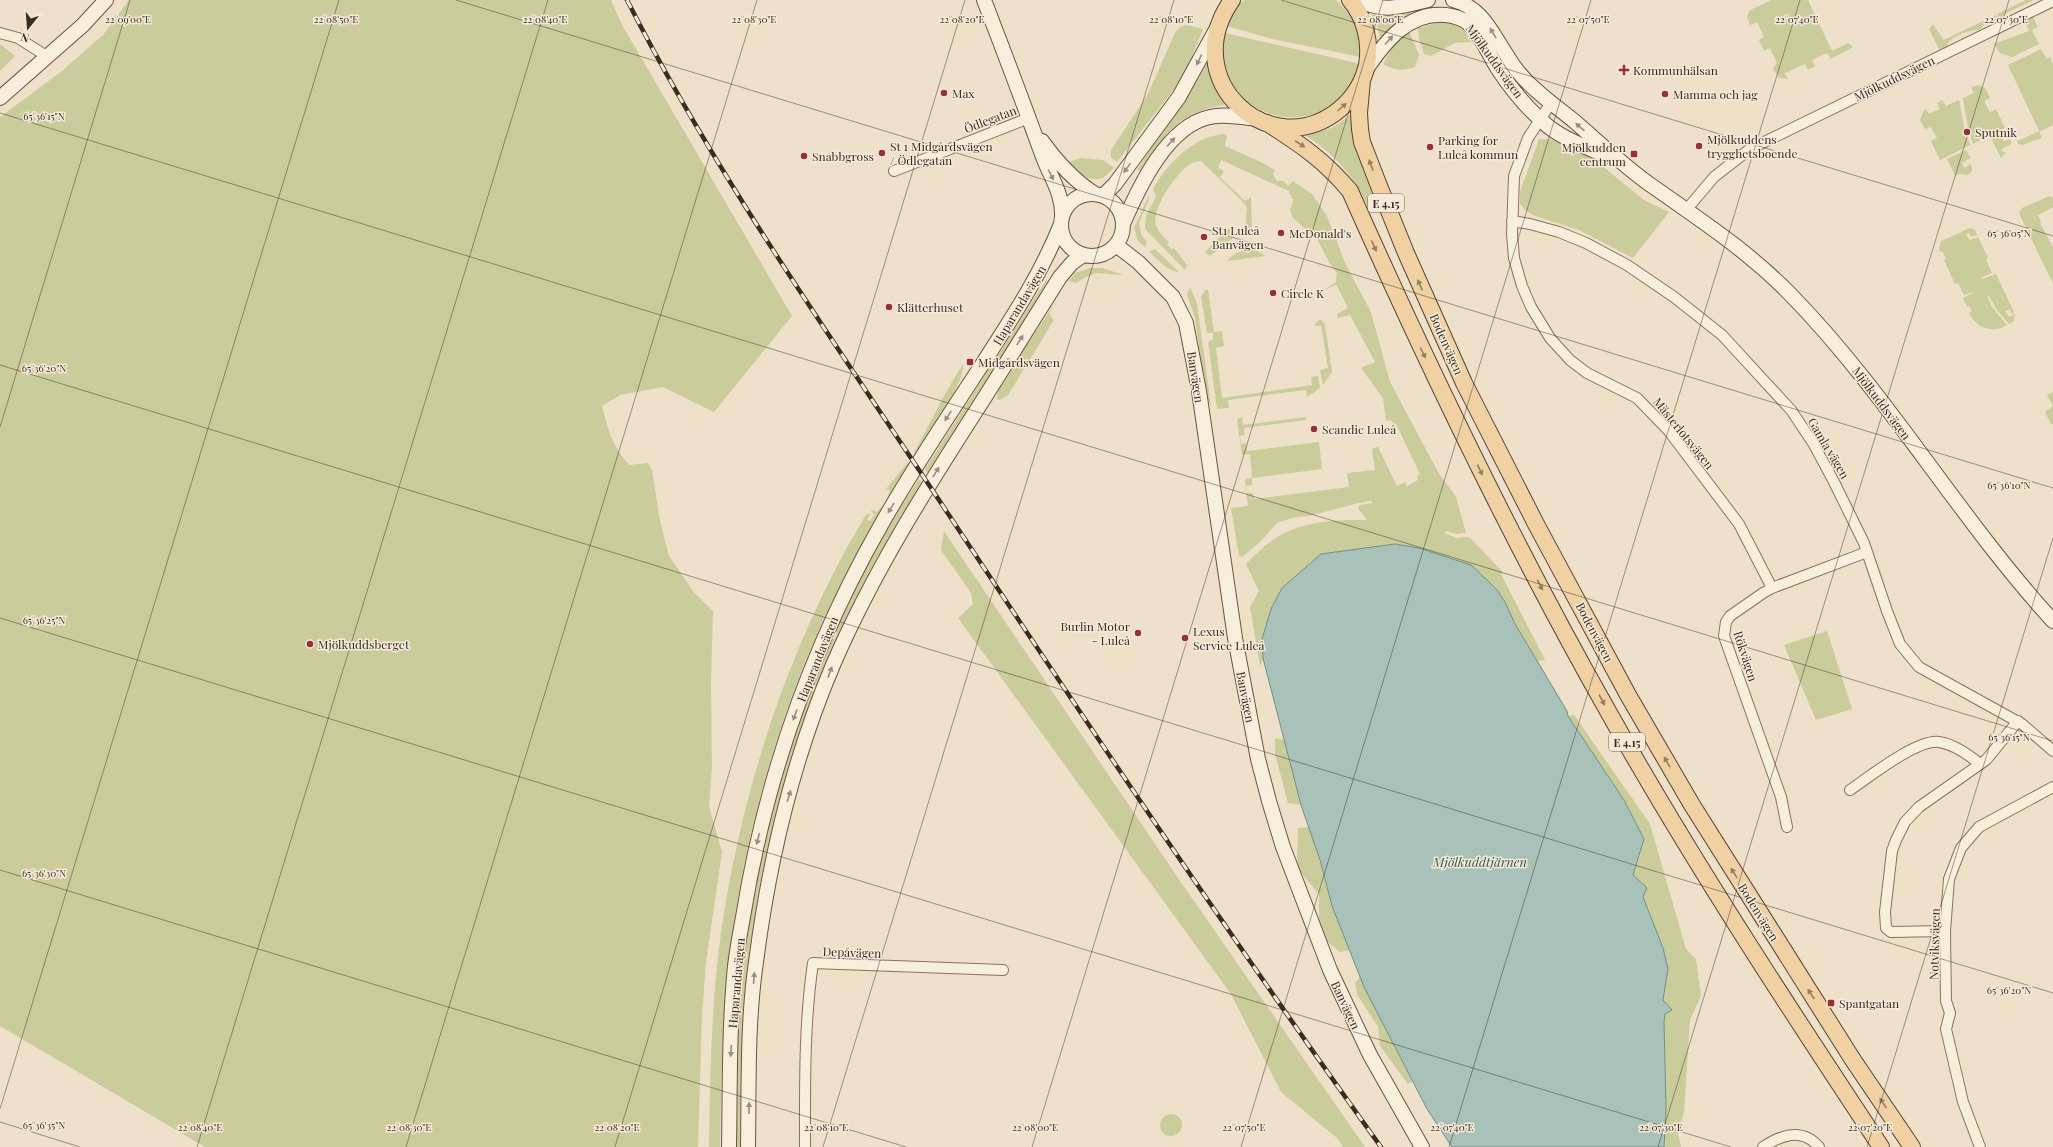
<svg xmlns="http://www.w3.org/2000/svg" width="2053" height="1147" font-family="'Playfair Display',serif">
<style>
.green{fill:#cacc9c}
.water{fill:#a9c2b9;stroke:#709186}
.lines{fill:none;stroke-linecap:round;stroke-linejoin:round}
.street-casing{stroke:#8a725e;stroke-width:12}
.secondary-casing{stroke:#6c5341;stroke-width:16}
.primary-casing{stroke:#584031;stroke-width:18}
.street{stroke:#f8eedc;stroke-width:10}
.secondary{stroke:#f8eedc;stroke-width:14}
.primary{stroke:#efd1a3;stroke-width:16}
.rail-casing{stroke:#3b2b21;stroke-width:4.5}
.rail{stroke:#f5ead8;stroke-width:3;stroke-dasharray:9;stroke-linecap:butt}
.oneway{fill:#9a8c7e}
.oneway2{fill:#957e62}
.ticks{fill:none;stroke:#3b2b21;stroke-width:1;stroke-opacity:0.45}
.poi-dot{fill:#972f38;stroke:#f5ead8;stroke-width:1.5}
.labels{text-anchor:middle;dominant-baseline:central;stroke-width:3;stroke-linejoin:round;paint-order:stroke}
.shield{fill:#f5ead8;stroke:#736458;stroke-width:1}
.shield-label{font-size:11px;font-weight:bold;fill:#3b2b21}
.street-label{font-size:12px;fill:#3b2b21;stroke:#f5ead8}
.poi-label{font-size:12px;fill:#3b2b21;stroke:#f5ead8;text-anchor:start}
.water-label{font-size:13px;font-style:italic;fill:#315a54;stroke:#f5ead8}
.ticks-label{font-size:10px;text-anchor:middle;fill:#3b2b21;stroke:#f5ead8;stroke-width:3;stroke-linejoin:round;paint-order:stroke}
</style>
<rect width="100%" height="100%" fill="#eee0c9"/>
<path class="green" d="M129,0H611L622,25L792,316L714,412L663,387L620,395L602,406C609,433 611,443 629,465L648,463L652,470L660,521L669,556L693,591L713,611L711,681L712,767L709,806L722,852L706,962L702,1015L698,1147H205L0,1026V117L62,71L103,35Z
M1244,0H1336C1354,18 1362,32 1361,57L1272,39L1227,26L1237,6Z
M1772,0H1808L1832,51L1848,43L1853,47L1831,59L1827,53L1812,60L1815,66L1808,70L1805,64L1785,73L1788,79L1779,78L1773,68L1777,63L1770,48L1764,51L1759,40L1764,37L1757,22L1750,25L1747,16L1750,10Z
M2026,0H2034L2004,14L2002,19C1992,20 1986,22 1979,30C1969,30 1954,35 1947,44L1949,46L1941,49H1939L1929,29L1933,24L1944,40Z
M1369,10L1389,15L1427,11L1382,44L1376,22Z
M2029,15L2033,17L2038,27L2032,30L2039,44L2012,57L2000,53L1994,44L2029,31L2024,19Z
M1442,22C1459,24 1463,28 1472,42L1455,43L1431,56L1424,54L1419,39L1418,28Z
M1186,25L1203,29L1188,66L1178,84L1117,162L1111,158V150L1148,94L1175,33L1180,27Z
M1409,31L1419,55L1415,67C1403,71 1394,71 1383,64L1392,48Z
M1225,33L1352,62L1359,64C1358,70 1357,77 1354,82C1321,138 1235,125 1224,60C1222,52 1224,41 1225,33Z
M0,44L15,56L0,71Z
M2041,49L2047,59L2050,57L2053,64V125L2039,132L2042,138L2022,145L2018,144L2016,137L2018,141L2039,131L2008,65Z
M1207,63L1211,76L1227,104C1177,113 1167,131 1140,171L1138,169C1160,133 1188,101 1207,63Z
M1979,85L1986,89L1990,98L1984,101L1990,112L1996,109L2005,128L1973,144L1971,137L1972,131L1968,128L1963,98L1974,93L1971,87Z
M1942,100L1946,106L1959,100L1964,128L1962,135L1968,139L1970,145L1940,160L1931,141L1937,138L1931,127L1925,129L1920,120L1924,110L1926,109L1929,114L1940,109L1937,103Z
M1351,114L1353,138L1378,209L1370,211C1357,180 1336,154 1306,136L1334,127Z
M2000,133L2004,141L2010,139L2012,143L2001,150L2006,153L2001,158L1991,138Z
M1223,134L1227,136L1225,146L1261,162L1275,170L1273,175L1277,181H1283L1288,186L1293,181L1312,194L1327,216L1345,263L1371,312L1390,382L1438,472L1456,497L1466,533L1457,534L1446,531L1445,533L1456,538L1468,537L1471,539L1503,572L1501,574L1545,660L1538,661L1568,716L1574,715L1650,824L1686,949L1696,959L1701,996L1690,1020L1684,1112L1678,1134L1681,1147H1664L1666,1107L1664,1022L1665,1014L1672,1010L1663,1000L1668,969L1663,948L1643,896L1646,892L1643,884L1633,875L1640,855L1292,771L1301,805L1288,803L1275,754V738L1284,740L1263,659L1260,666L1250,607L1259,591L1246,564C1283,523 1315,520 1367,520L1358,508L1360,505L1372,503V501L1358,503L1313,515L1292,518L1277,523L1260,542L1242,557L1239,556L1231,508L1248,506L1245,480L1252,477L1250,454L1242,455L1237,419L1242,417L1243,425L1306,417V420L1244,428L1245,435L1240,436L1241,444L1246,443L1247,451L1319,442L1322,469L1252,478V485L1246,486L1247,493H1253L1254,499L1349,487L1347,473L1375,470L1372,449L1378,447L1397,486L1405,482L1407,486L1418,480L1417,476L1420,474L1396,424H1393L1391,420L1386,421L1383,398L1361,368L1375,362L1350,315L1337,318V314L1348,308L1337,286L1335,285L1321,292L1336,282L1337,273L1329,262L1317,239L1293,218L1290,210L1294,199L1291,198L1292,196L1289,193V191L1221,160L1218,168L1224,171L1220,177L1245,201L1251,197L1252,225L1249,234L1245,236L1247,208L1244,203L1201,161C1198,161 1194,162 1192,163C1178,170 1148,212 1157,228C1159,233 1165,238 1169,242L1167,245L1172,249L1174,248L1187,265L1185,270L1145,229L1146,216L1156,197L1153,188C1169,163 1191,138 1223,134Z
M1539,139H1551L1574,151L1591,157L1644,200L1669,212L1633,258L1579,230L1535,216L1526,211L1520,204V192Z
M1966,150L1971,158L1962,163L1964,168L1971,164L1972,171L1968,175L1960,174L1955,176L1947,159Z
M1080,158L1103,160L1114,168L1103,178C1087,182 1079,174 1067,163Z
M1149,195V199L1139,223L1141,234L1147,242L1145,247L1138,241L1134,228Z
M2050,196L2053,198V207L2038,215L2041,222L2040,223L2053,247V284L2019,213L2022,208Z
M1228,228L1233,234L1232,239L1210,256L1205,252Z
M1970,228L1975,230L1977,235L1971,237L1969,233L1966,235L1970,240L1978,237L1988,258L1986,260L1992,273L1982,277V279L1996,274L2014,312L2012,314L2009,309L2005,311L2009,317L2015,314L2014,321L2009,324L1997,310L1989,296H1987L1992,307L2007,325C1992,334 1976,328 1969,313L1972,311L1969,306L1967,307L1963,298L1973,293V292L1964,295L1958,283L1955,284L1944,260L1946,258L1942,251L1940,252L1939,248L1941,241Z
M1155,249L1179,272C1169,273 1157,258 1149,252Z
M1245,250H1255L1266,256L1227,261L1234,254Z
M1090,268H1102L1124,275L1096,273L1084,278L1076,283L1069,281L1075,273Z
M1046,280L1048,281L1033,307L928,474L925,469Z
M1190,287L1197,303L1211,406L1206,397L1195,318L1187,294Z
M1205,290H1208L1214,332L1222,331L1224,346L1216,348L1222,398L1312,385L1311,377L1318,376L1320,388L1307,397L1306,390L1228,400L1229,408L1217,409L1208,342L1213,339V333H1207L1201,297Z
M1054,304L1050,312L1051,317L1054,320L1008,395L1002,399L997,400V393L1002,383Z
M1320,319L1325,324L1332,372L1323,385L1320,370L1328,368L1321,326H1315V324Z
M963,364C966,382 926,438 916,456L914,453L946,392Z
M2053,392V424H2051L2045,412L2053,406L2047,395Z
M908,462L910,466L886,501L890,491L886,489Z
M919,479L923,484C827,624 765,800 748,968C742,1028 741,1087 740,1147H735C736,1087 736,1027 742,967C761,796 823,621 919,479Z
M884,505C862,544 840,584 821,625C772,734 740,853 728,972C722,1030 721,1089 720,1147H709C710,1081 711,1014 719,948C738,798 789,642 867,513L870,515L867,520L870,521L875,514L871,512L872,510L876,512Z
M944,531L1178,878L1365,1147H1343L1337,1138L1281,1092L1231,994L958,618L973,604L971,593L941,550Z
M1827,631L1852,709L1816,720L1784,645Z
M1310,827L1332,906L1350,950L1340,952L1322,937L1319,928V894L1297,868L1298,828Z
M1360,977L1413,1081L1408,1084L1380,1046L1378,1027L1357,994L1355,983Z
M1160 1125a11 11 0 1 1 22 0a11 11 0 1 1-22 0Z"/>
<path class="water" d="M1395,544L1419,548L1471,565L1486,579L1497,590L1505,602L1515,624L1567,711L1568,716L1624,800L1644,839L1633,875L1647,888L1643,897L1663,948L1668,969L1663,1000L1672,1010L1665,1014L1664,1022L1666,1107L1664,1147H1452L1427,1109L1364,987L1332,906L1320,860L1301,805L1263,658L1262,639L1271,609L1282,588L1321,554Z"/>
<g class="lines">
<g class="street-casing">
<path id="street" d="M0,33L18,38L48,57
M1551,103L1528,138L1514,176L1512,234L1514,258L1522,286L1531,307L1550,338L1570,360L1587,373L1637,398L1668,430L1739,524L1772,588
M894,171L1029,118
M1687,209L1714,177L1750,149L2053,1
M1512,221L1530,224L1559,232L1586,243L1627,265L1674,297L1722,335L1791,410L1813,443L1834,482L1864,543L1887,611L1900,644L1919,667L2022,724L2053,751
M1850,790C1869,777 1917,739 1939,742C1954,744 1969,755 1980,764
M1787,827L1781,797L1724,636L1726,622L1730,616L1763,593L1772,588L1867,552
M1945,931L1891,932L1886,928L1885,912L1892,851L1896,840L1905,822L1919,807L1986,760L2018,721
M805,1147C805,1086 804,1024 813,963L1003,970
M1763,1147C1781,1135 1802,1127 1819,1147
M1980,1147L1963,1102L1946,1029L1950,1013L1946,1001L1945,931L1949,879L1961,848L1979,827L2053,787"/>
</g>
<g class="secondary-casing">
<path id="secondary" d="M984,0C1004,52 1024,105 1043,157C1051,178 1063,194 1062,217
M1357,0C1387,13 1398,7 1428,0
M1453,0C1481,7 1491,31 1506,54C1514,68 1525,81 1537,91C1549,102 1562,111 1574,121C1601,144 1626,168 1655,188C1702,221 1749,252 1790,294C1888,394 1958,517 2053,621
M1365,71C1384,43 1408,11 1446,15C1454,16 1462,18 1468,23C1482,35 1488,54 1498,69C1510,87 1525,106 1541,120C1559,138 1584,146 1607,156
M0,98L83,25L106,0
M1042,141C1057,162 1073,180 1095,194
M1061 225a31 31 0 1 1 62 0a31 31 0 1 1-62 0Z
M1103,196L1115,184L1179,97L1218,26
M1123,224C1139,187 1167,126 1210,117C1226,113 1243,118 1259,119
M1116,245L1138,262L1173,297L1186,323L1199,391L1235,638L1258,759L1269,801L1283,847L1330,970L1370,1055L1422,1147
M729,1147C730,1087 729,1026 735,966C737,950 740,933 743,917C765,780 812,646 881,525C913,468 950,414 985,360C1014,315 1041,274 1061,224
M748,1147C749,1086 747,1023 756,962C769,861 793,759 833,665C874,570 929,484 985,397C1010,357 1035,317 1060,277L1072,263L1083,255"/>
</g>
<g class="primary-casing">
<path id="primary" d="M1232,0C1175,81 1272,166 1340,109C1354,97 1363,82 1367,65C1371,42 1365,18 1350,0
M1362,80L1359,113L1360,129L1362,142L1379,186L1406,253L1464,383L1537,526L1628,695L1692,805L1853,1060L1912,1147
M1267,123C1300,144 1324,160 1350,191C1429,369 1513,544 1609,713C1693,862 1787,1005 1881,1147"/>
</g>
<use href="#street" class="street"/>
<use href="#secondary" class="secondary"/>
<use href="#primary" class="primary"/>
<g class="rail-casing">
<path id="rail" d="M627,0C716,175 829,334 937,497C1082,716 1228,934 1381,1147"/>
</g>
<use href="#rail" class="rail"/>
</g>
<defs><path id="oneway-solid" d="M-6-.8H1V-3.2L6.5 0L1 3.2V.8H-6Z"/></defs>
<g class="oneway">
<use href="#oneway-solid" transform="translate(1493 33) rotate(-121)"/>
<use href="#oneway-solid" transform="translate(1389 40) rotate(-48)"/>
<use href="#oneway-solid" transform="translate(1199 60) rotate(116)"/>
<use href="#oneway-solid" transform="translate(1580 127) rotate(-139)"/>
<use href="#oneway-solid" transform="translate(1171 142) rotate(-47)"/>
<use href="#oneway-solid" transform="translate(1127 168) rotate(126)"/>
<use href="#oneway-solid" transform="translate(1051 175) rotate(64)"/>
<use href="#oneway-solid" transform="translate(1020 340) rotate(-58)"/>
<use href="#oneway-solid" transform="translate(948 416) rotate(123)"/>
<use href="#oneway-solid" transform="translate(936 472) rotate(-58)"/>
<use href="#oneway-solid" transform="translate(891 508) rotate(121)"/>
<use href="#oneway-solid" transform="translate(830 672) rotate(-70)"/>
<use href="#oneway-solid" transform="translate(795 715) rotate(110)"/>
<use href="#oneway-solid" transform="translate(789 796) rotate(-73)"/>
<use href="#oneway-solid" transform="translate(758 839) rotate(103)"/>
<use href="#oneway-solid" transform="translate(754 978) rotate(-86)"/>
<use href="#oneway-solid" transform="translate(731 1051) rotate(93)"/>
<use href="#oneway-solid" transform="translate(749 1108) rotate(-89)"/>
</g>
<g class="oneway2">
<use href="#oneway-solid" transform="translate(1342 107) rotate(-42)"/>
<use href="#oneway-solid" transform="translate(1300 144) rotate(33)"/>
<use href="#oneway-solid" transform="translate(1371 165) rotate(-111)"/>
<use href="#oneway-solid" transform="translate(1374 246) rotate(66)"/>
<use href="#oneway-solid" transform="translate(1420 285) rotate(-114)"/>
<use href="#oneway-solid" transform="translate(1423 353) rotate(64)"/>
<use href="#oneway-solid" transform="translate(1480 470) rotate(64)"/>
<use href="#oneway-solid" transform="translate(1540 585) rotate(62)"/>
<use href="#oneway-solid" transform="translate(1602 700) rotate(61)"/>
<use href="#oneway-solid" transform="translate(1667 762) rotate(-120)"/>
<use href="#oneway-solid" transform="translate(1734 873) rotate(-122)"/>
<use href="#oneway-solid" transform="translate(1811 994) rotate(-123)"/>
<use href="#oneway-solid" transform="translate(1883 1103) rotate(-124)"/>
</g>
<path class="ticks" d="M456,0L2053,488M1281,0L2053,236M0,113L2053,741M0,365L2053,993M0,427L130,0M0,618L1731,1147M0,870L906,1147M0,1109L339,0M0,1122L80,1147M197,1147L548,0M406,1147L757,0M615,1147L965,0M823,1147L1174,0M1032,1147L1383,0M1241,1147L1591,0M1449,1147L1800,0M1658,1147L2009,0M1867,1147L2053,538"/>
<g class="poi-dot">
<path d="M1622 64h4v4h4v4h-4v4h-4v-4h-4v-4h4z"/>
<circle cx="944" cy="93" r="4"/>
<circle cx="1665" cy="94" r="4"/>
<circle cx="1967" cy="132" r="4"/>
<circle cx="1699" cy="146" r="4"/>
<circle cx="1430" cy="147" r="4"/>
<circle cx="882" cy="153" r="4"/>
<rect x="1630" y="150" width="8" height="8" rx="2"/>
<circle cx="804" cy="156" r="4"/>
<circle cx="1281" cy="233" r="4"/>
<circle cx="1204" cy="237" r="4"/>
<circle cx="1273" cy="293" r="4"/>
<circle cx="889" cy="307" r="4"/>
<rect x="966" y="358" width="8" height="8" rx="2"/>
<circle cx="1314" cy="429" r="4"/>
<circle cx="1138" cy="633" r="4"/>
<circle cx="1185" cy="638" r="4"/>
<circle cx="310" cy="644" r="4"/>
<rect x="1827" y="999" width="8" height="8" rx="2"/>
</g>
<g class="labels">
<g class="shield">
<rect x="1368" y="194" width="36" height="18" rx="3"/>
<rect x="1609" y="733" width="36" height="18" rx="3"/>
</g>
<g class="shield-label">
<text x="1386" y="203">E 4.15</text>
<text x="1627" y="742">E 4.15</text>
</g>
<g class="street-label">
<text transform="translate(1495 61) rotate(54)">Mjölkuddsvägen</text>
<text transform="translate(1894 78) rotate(-26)">Mjölkuddsvägen</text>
<text transform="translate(990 119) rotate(-21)">Ödlegatan</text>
<text transform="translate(1019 305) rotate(-59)">Haparandavägen</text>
<text transform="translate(1447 344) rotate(66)">Bodenvägen</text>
<text transform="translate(1196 377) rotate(81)">Banvägen</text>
<text transform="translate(1882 403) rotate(53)">Mjölkuddsvägen</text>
<text transform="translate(1684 433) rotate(51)">Mästerlotsvägen</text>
<text transform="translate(1829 448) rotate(59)">Gamla vägen</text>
<text transform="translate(1595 632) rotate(62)">Bodenvägen</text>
<text transform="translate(1746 656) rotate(72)">Rökvägen</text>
<text transform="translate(817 659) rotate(-68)">Haparandavägen</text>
<text transform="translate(1246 697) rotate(79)">Banvägen</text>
<text transform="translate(1759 912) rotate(58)">Bodenvägen</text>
<text transform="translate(1934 944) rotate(-89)">Notviksvägen</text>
<text transform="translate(852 952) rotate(2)">Depåvägen</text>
<text transform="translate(736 983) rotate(-85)">Haparandavägen</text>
<text transform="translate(1346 1005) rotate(65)">Banvägen</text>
</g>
<g class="poi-label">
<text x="1633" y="70">Kommunhälsan</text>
<text x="952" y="93">Max</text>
<text x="1673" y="94">Mamma och jag</text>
<text x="1975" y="132">Sputnik</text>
<text x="1707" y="139">Mjölkuddens<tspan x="1707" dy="14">trygghetsboende</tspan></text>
<text x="1438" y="140">Parking for<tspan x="1438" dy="14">Luleå kommun</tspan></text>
<text x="890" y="146">St 1 Midgårdsvägen<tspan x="890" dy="14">/ Ödlegatan</tspan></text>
<text x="1626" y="147" text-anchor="end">Mjölkudden<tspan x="1626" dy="14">centrum</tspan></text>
<text x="812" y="156">Snabbgross</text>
<text x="1212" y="230">St1 Luleå<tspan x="1212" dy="14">Banvägen</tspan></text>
<text x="1289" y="233">McDonald's</text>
<text x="1281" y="293">Circle K</text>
<text x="897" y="307">Klätterhuset</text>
<text x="978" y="362">Midgårdsvägen</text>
<text x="1322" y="429">Scandic Luleå</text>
<text x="1130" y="626" text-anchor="end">Burlin Motor<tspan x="1130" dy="14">- Luleå</tspan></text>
<text x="1193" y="631">Lexus<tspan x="1193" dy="14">Service Luleå</tspan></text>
<text x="318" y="644">Mjölkuddsberget</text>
<text x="1839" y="1003">Spantgatan</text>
</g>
<g class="water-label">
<text x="1480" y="861">Mjölkuddtjärnen</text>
</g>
</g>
<g class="ticks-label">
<text x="128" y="23">22°09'00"E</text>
<text x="336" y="23">22°08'50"E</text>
<text x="545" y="23">22°08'40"E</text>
<text x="754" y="23">22°08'30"E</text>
<text x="962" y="23">22°08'20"E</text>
<text x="1171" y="23">22°08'10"E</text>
<text x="1380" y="23">22°08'00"E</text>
<text x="1588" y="23">22°07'50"E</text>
<text x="1797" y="23">22°07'40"E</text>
<text x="2006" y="23">22°07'30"E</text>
<text x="44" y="120">65°36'15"N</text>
<text x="2009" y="237">65°36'05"N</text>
<text x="44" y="372">65°36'20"N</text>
<text x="2009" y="489">65°36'10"N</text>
<text x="44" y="624">65°36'25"N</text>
<text x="2009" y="741">65°36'15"N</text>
<text x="44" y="877">65°36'30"N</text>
<text x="2009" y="994">65°36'20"N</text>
<text x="44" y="1129">65°36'35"N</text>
<text x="200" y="1131">22°08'40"E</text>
<text x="409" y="1131">22°08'30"E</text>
<text x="617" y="1131">22°08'20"E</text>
<text x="826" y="1131">22°08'10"E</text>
<text x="1035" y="1131">22°08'00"E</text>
<text x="1244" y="1131">22°07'50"E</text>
<text x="1452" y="1131">22°07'40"E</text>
<text x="1661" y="1131">22°07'30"E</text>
<text x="1870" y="1131">22°07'20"E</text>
</g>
<g transform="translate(28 28) rotate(197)" stroke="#f5ead8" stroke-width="3" paint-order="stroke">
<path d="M0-3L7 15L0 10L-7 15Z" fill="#3b2b21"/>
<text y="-6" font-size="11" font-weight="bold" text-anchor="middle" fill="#3b2b21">N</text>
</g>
</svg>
